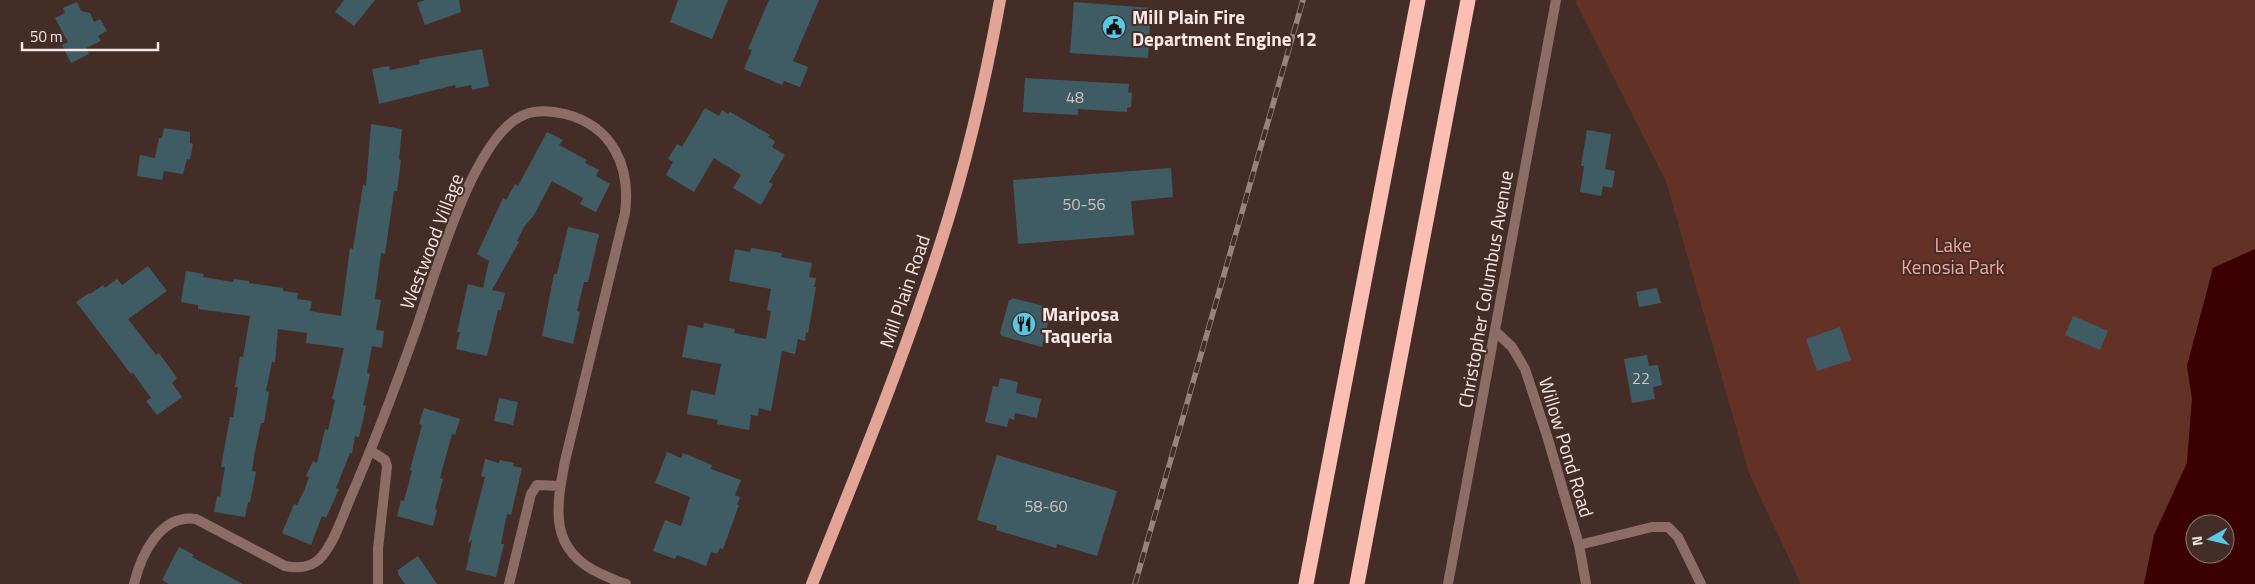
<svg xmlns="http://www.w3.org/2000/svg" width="2255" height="584" font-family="'Titillium Web',sans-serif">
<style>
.green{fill:#643127}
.water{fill:#3a0100;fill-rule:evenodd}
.building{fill:#3f5c65}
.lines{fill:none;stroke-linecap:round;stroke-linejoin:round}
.minor{stroke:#8b6d66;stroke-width:10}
.primary{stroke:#e1a497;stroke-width:12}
.motorway{stroke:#fabeb2;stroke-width:15}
.rail-casing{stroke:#97827d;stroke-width:5.5}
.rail{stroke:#452d27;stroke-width:4;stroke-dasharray:11;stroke-linecap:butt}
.labels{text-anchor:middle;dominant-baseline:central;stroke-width:4;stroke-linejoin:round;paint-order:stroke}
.number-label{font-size:16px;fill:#cac4c4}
.poi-label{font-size:19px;font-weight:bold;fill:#f8e7e4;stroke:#452d27;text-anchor:start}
.street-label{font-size:19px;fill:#f8e7e4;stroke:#452d27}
.park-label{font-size:19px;fill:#f5a797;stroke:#452d27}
</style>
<rect width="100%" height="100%" fill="#452d27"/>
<path class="green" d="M1577,0H2255V249L2213,268L2187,366L2192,399L2187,463L2154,535L2144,584H1801L1749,473L1666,181L1576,3Z"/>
<path class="water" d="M2255,249V584H2144L2154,535L2187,463L2192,399L2187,366L2213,268ZM2195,524H2225V554H2195Z"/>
<path class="building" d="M344,0H375L354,26L335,12Z
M425,0H459L461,12L425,25L417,3Z
M678,0H728L712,39L670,22Z
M769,0H819L793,61L808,67L800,87L784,81L782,85L744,69L752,50L748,49Z
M77,2L81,11L90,13L94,22L100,19L107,31L98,36L101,41L86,48L89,54L71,63L62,45L68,42L55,18L65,13L63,8Z
M1074,2L1151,8L1148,58L1070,53Z
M482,49L489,86L472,90L471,85L456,88L455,85L379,104L372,69L389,66L390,70L420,64L419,60Z
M1025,78L1129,84L1128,92L1132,93L1131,107L1127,108V112L1078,109V115L1023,112Z
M705,108L719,116L722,110L728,114L730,112L770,135L768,137L775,141L772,147L785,155L769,182L773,184L761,205L733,188L741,175L714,158L694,192L666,175L673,162L668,159L677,144L682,147Z
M371,124L402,129L399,159L401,160L397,191H394L385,254L381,253L375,299L381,300L376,330L384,331L382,348L372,346L367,373L370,374L363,405L366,406L359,437L355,436L352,453H350L336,488L339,489L326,518L322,516L311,545L282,533L294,504L297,505L304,491L309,477L306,476L313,461L317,463L325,429L328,430L335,400L332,399L344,348L306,343L307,333L278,329L275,362H272L266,391L269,392L264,423H261L254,456L252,471L256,472L250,502H248L245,517L214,512L217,496L220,497L225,467H221L230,417H233L238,387H235L240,356L243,357L250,316L198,309V305L181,302L186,271L204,274L203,277L233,282L234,279L249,281V283L283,288V291L298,293L297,299L312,301L310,311L341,316L350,248L353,249L363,185L366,186Z
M164,128L190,132V143L193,144L190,160L187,159L183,174L164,171L162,180L137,176L140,155L155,158L159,138H162Z
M1587,130L1611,134L1605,169L1615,171L1612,188L1603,186L1601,196L1580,192L1584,166H1581Z
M547,132L563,140L559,145L587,160L585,163L599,170L596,176L610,184L596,212L580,204L583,198L552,181L534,215L524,227L517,241L519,242L492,290L505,293L501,310H498L487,356L456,349L460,332H457L468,284L483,288L489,261L477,254L503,198L506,200L515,184L518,186Z
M1171,168L1173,197L1131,201L1134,235L1018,244L1013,180Z
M568,227L599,234L588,282H584L577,311L580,312L573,344L542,336L554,274H557Z
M751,248L782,253L781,257L812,263L809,277L816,278L814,287H816L808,333L806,332L805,341L798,339L795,354L782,351L771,411L759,408L758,416L751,415L749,430L717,424L718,420L687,414L691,390L715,395L721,364L682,357L688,325L703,328L704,323L735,329L734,333L766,339L771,311L767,310L771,289L729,281L735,249L750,252Z
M148,266L167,291L128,319L156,355L159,353L177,378L172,383L182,397L157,415L146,401L151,398L133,373L131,374L76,302L89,293L90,294L103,285L105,288L117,279L122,285Z
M1657,288L1661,303L1639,307L1636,292Z
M1012,298L1052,308L1042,347L1002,336L1000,333L1009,300H1011Z
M2073,316L2108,331L2100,350L2065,335Z
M1840,327L1851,360L1817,371L1806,339Z
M1647,355L1649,366L1658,365L1662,385L1653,387L1655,399L1632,403L1624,359Z
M1000,378L1018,382L1016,393L1041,399L1037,418L1015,413L1014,420L1009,418L1007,427L985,422L993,386L998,387Z
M499,398L518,402L513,425L494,421Z
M424,408L460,419L455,435L452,434L440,478L443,479L435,509L437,510L433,526L397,516L401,500L404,501L412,471L410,470L422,425L419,424Z
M667,452L681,458L683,453L712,465L711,469L741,480L735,495L740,497L737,505H739L723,549L720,548L717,554L711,552L706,566L677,555L675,559L653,551L665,520L681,526L690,497L655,483Z
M997,455L1117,491L1097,556L1057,544L1056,548L996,530L997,526L977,520Z
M485,459L499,463L500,460L514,463L513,466L522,468L511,515L507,514L501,544H504L496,577L466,570L472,540L468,543L485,477L481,476Z
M179,547L194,555L192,557L243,584H169L162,580Z
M418,556L424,565L437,584H405L398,574V570Z"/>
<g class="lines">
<path class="minor" d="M1495,331L1512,347L1525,369L1548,439L1579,545L1586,584
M371,451L385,460L387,466L378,549V584
M1579,545L1652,527H1668L1678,537L1701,584
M134,584C141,555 160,514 196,519L285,566C299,569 314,567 323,555C335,540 342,518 349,501C373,446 394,391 414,335C432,285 473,134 524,115C536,110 552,111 565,114C613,126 631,167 625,213L565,461C556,508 548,550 601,574C609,577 617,582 626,584
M509,584L531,494L537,485L560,486
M1448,584L1556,0"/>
<path class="primary" d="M812,584C857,472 903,360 940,245C966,165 985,83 1000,0"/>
<path class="motorway" d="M1306,584L1418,0
M1357,584L1468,0"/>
<g class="rail-casing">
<path id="rail" d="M1135,584L1303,0"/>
</g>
<use href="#rail" class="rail"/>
</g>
<defs>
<g id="civic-disc" transform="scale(1.25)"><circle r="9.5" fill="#59c8e5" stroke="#452d27"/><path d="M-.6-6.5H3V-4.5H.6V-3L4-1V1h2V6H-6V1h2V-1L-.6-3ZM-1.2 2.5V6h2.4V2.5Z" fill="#111"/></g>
<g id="restaurant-disc" transform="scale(1.25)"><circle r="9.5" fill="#59c8e5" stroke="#452d27"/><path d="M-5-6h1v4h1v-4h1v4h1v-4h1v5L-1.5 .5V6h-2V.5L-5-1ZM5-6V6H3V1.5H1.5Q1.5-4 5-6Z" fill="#111"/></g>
</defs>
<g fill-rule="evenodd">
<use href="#civic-disc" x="1114" y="27"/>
<use href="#restaurant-disc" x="1024" y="324"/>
</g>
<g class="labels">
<g class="number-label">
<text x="1075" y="97">48</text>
<text x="1084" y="204">50-56</text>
<text x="1641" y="378">22</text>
<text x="1046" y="506">58-60</text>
</g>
<g class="poi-label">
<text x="1132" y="16">Mill Plain Fire<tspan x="1132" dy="22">Department Engine 12</tspan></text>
<text x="1042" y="313">Mariposa<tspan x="1042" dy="22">Taqueria</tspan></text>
</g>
<g class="street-label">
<text transform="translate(431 241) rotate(-69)">Westwood Village</text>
<text transform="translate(1485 289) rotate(-80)">Christopher Columbus Avenue</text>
<text transform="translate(904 291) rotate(-71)">Mill Plain Road</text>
<text transform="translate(1567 447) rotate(73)">Willow Pond Road</text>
</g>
<g class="park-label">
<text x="1953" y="244">Lake<tspan x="1953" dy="22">Kenosia Park</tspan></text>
</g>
</g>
<g transform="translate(2210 539) rotate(262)"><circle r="24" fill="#452d27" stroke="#8d7773"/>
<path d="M0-4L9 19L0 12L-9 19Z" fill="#59c8e5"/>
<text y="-8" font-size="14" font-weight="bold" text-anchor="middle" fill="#f8e7e4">N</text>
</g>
<path d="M22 42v8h136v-8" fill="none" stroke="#f8e7e4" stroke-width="2.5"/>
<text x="30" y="42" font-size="15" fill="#f8e7e4" stroke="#452d27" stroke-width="4" paint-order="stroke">50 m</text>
</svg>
